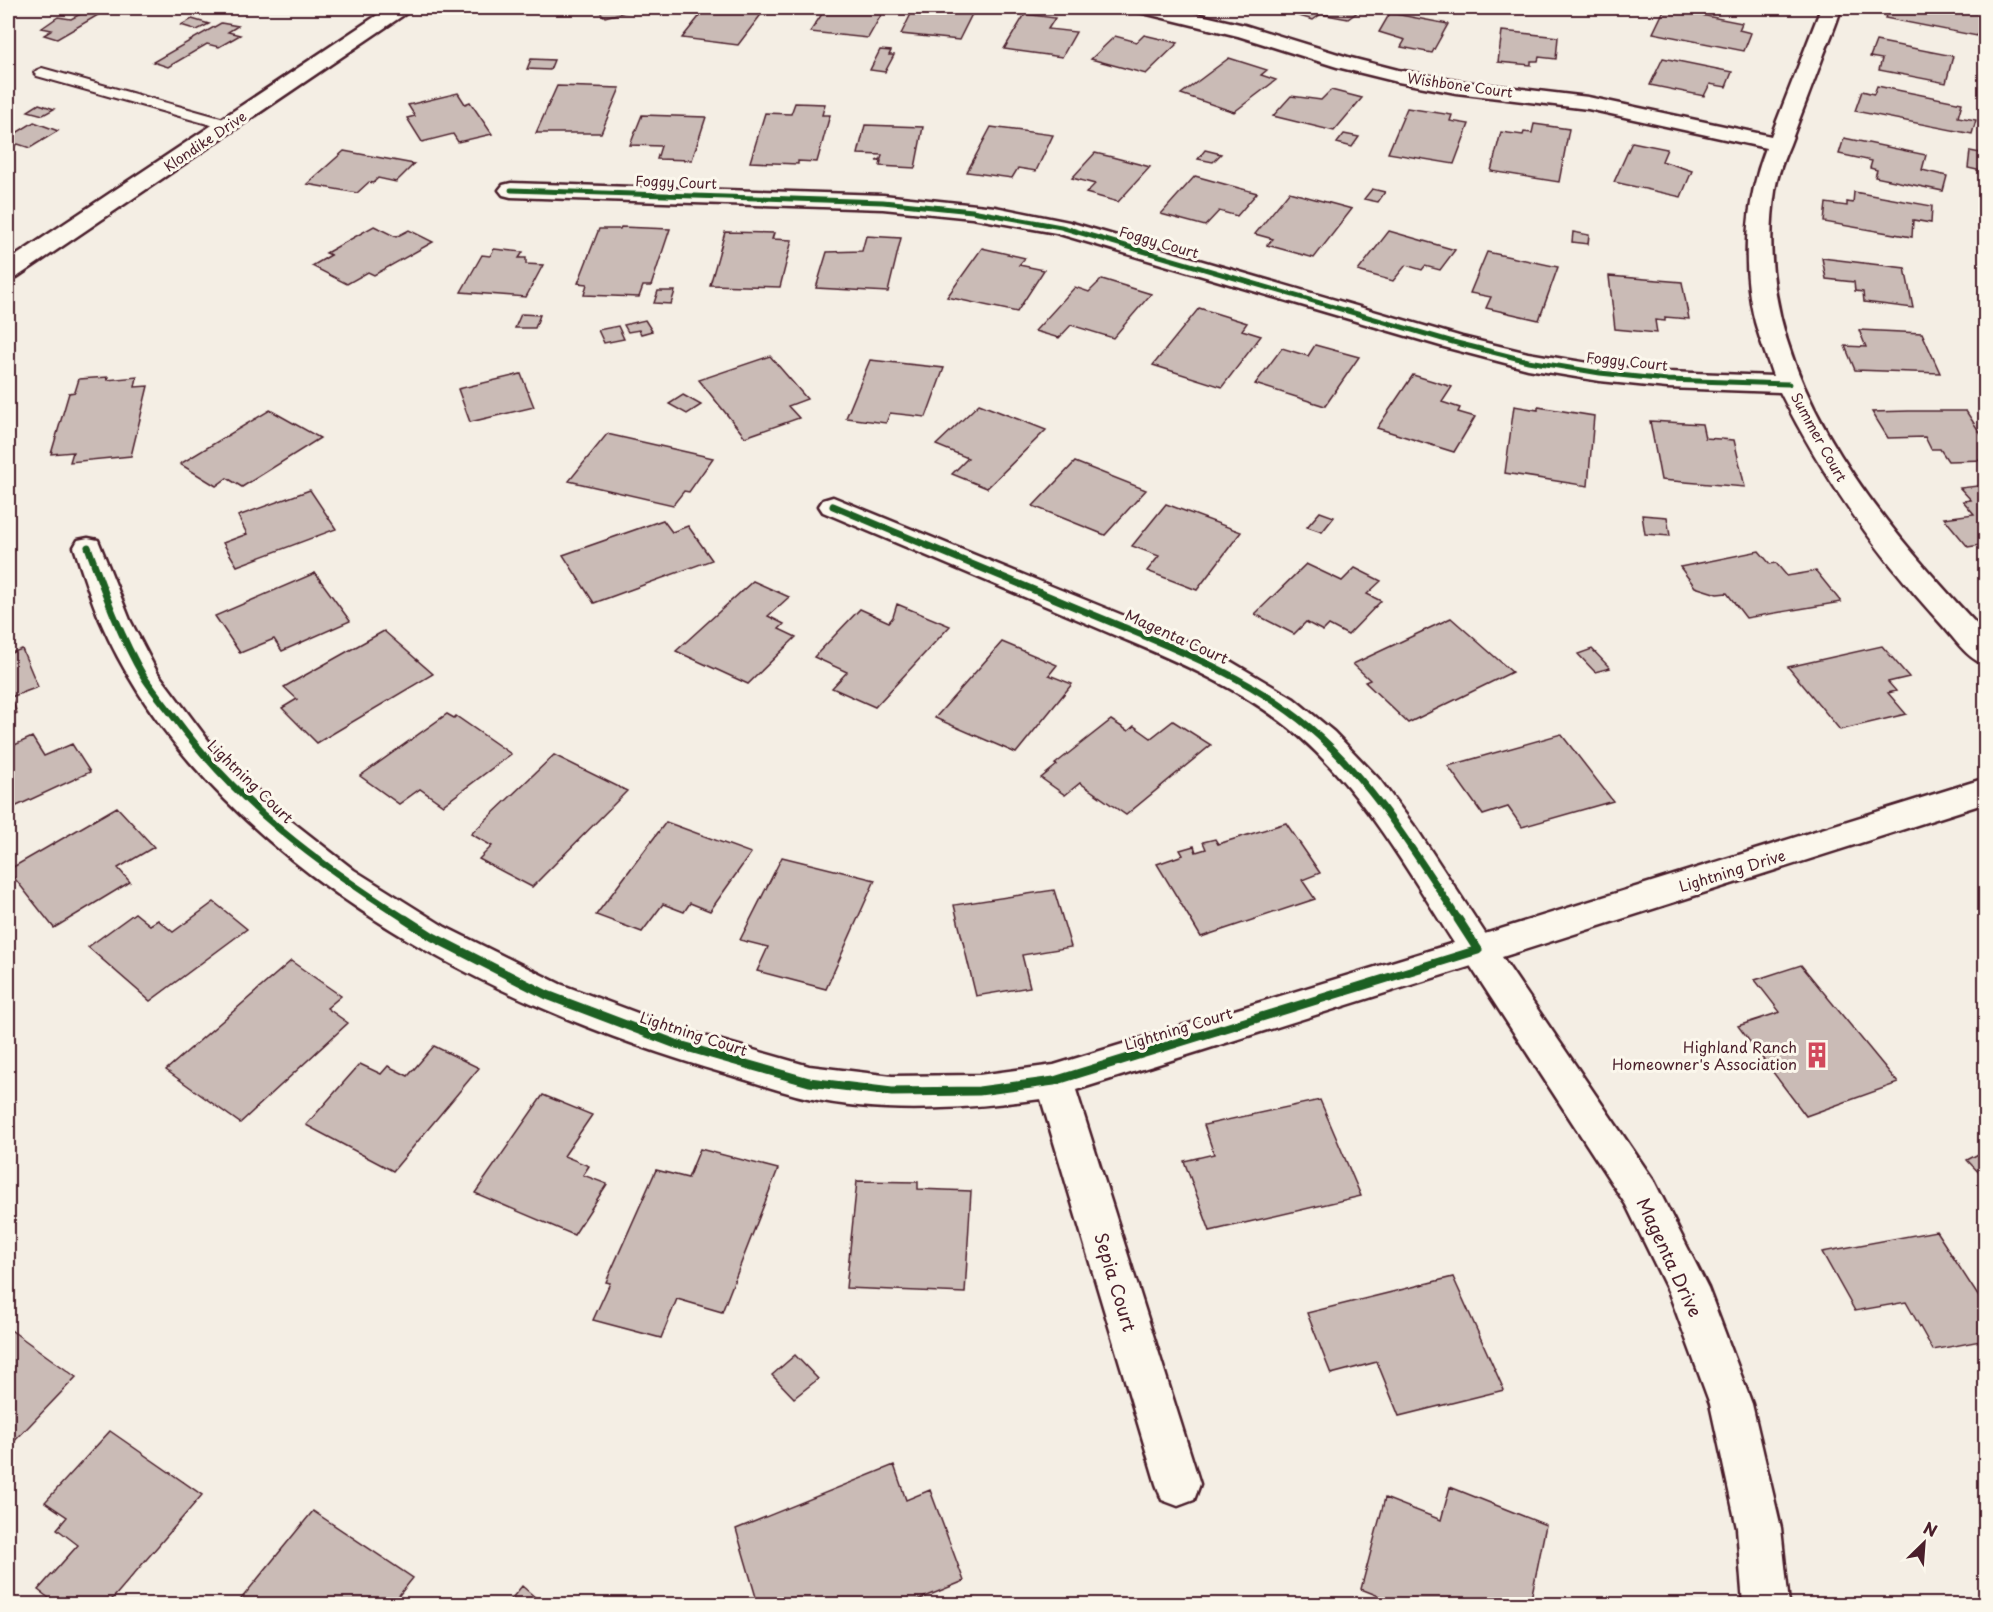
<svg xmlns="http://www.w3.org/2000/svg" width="1993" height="1612" font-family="'Playpen Sans',sans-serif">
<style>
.building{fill:#cabbb6;stroke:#4a1f2b;stroke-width:1.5}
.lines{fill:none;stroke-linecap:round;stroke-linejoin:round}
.service-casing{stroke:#4a1f2b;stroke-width:4}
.minor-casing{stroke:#4a1f2b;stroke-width:5}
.tertiary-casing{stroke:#4a1f2b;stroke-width:5}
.secondary-casing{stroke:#4a1f2b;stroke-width:5}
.service{fill:#fbf7ec;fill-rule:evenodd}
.minor{fill:#fbf7ec;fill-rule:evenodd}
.tertiary{fill:#fbf7ec;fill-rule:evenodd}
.secondary{fill:#fbf7ec;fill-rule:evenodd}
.cycleway-far2-casing{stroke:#fbf7ec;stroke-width:8}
.cycleway-far1-casing{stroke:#fbf7ec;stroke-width:10}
.cycleway-casing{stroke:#fbf7ec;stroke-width:13}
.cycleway-far2{stroke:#1b5e20;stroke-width:5}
.cycleway-far1{stroke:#1b5e20;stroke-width:7}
.cycleway{stroke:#1b5e20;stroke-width:9}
.labels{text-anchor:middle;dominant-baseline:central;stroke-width:6;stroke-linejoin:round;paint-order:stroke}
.far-street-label{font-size:14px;fill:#4a1f2b;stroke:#fbf7ec}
.street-label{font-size:15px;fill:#4a1f2b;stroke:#fbf7ec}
.poi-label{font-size:15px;fill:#4a1f2b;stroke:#fbf7ec;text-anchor:end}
.near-street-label{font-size:18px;fill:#4a1f2b;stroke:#fbf7ec}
</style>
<rect width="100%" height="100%" fill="#f4eee4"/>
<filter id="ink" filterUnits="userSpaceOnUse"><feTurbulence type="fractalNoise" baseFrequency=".0167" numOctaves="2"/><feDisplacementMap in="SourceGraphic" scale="12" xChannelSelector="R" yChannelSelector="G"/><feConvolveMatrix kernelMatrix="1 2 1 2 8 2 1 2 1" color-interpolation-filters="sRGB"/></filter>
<g filter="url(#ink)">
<path class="building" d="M92,8H110L57,39L44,35L52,30L42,28L58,17L71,19Z
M596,8H641L605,17Z
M706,8H766L738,45L682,38Z
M826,8H885L868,38L810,32Z
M932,8H975L959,40L901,34L911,14L927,16Z
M1291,8H1363L1348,19L1321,14L1313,20L1285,12Z
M1665,8L1742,23L1739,30L1751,33L1744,51L1653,33Z
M1889,8H1965L1984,11L1977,36L1885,18Z
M1390,13L1448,24L1432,53L1401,47L1405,40L1379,32Z
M1025,14L1055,18L1048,29L1076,32L1062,57L1004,49Z
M192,19L209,24L197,30L181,25Z
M221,23L238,26L228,32L240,35L219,47L207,44L168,67L153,62Z
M1502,31L1558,37L1556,59L1539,57L1538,61H1531V65L1498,62Z
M1144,35L1178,43L1146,74L1091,59L1115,36L1137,42Z
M1876,41L1953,56L1946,83L1879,70L1882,59L1870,57Z
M880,50L891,51L889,55H894L885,72L870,70Z
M1229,58L1267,70L1261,75L1276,80L1234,112L1181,94Z
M1663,58L1732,72L1726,87L1710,84L1704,96L1650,85Z
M531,59L554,60L550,70L527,69Z
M557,86L620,88L601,133H536Z
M1877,86L1962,103L1958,117L1976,120L1972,134L1855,111L1862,91L1874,94Z
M1331,90L1362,98L1334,131L1273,116L1291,96L1321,100Z
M458,93L465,104L470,102L492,134L458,142L453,134L422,142L407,118L415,116L408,105Z
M795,103L825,104L822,115H830L817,162L798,161V164L750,162L765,113L791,114Z
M39,104L54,109L43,115L28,111Z
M1407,108L1452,115L1450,121L1469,124L1454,164L1388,153Z
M642,115L706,117L692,160L657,159L661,146L630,145Z
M34,122L58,131L30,148L18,144L8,150V138Z
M1534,124L1569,129L1559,182L1491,171L1501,132L1523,135L1524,132L1532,133Z
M865,125L923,127L915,168L880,166L881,161H876L881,159L882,155L858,154Z
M991,127L1053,135L1036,171L1018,168L1012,178L967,172Z
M1344,134L1359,137L1352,147L1337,143Z
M1844,138L1926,155L1922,170L1947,176L1943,191L1875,177L1877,170L1870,168L1872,161L1839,154Z
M1632,142L1667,149L1662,161L1692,171L1681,197L1614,182Z
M1205,150L1221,154L1213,162L1198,159Z
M344,151L414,164L396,182L378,178L373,183L369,182L357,193L307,184Z
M1970,151L1986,154V172L1968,168Z
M1095,153L1112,157L1150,167L1118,202L1086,193L1095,184L1072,178Z
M1195,176L1257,193L1237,216L1219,211L1205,226L1161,214Z
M1372,189L1385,192L1378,202L1364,199Z
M1289,192L1352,209L1314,258L1267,245L1273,239L1255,234Z
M1854,192L1932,206L1931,223L1913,220L1912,237L1824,222L1826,203L1847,206V202L1853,203Z
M374,226L396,237L409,230L433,242L374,275L368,272L347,284L312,266L331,255L326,253Z
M621,227L670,229L651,286H643L639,297L584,295L587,284L578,283L599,229H620Z
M1389,231L1455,250L1440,270L1425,266L1422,270L1406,265L1393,281L1358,271Z
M725,232L774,233L772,239L792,240L780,287L710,285Z
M1573,232L1589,235L1588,244L1572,242Z
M866,236L901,238L888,292L816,288L827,252L862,251Z
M982,248L1025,258L1019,265L1044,270L1017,312L947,297Z
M494,249L523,252L519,258H526V264L543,265L526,297L461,292L482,255L490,256Z
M1487,252L1558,267L1539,320L1486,308L1491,297L1470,293Z
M1822,258L1905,268L1913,308L1864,302L1863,292L1855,291L1854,282L1826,279Z
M1609,276L1682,282L1689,319L1665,317V321L1655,320L1657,333L1615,329Z
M1102,279L1151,294L1113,338L1071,325L1059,338L1035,331L1075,287L1089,292Z
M658,291H675L671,304L654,303Z
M1199,308L1247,323L1242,330L1261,336L1222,387L1153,365Z
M521,314L540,315L535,328H515Z
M645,320L652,331L641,334L639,330L628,332L624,325Z
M618,326L624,339L604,343L598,330Z
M1859,330L1922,333L1940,373L1855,370L1845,346L1866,347Z
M1315,345L1359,357L1325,406L1255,384L1282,348L1308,356Z
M770,356L807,399L788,406L799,418L745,437L699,380Z
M870,360L944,368L926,417L890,413L886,423L846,418Z
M521,374L534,407L470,422L458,389Z
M1413,375L1452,387L1442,402L1460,408L1458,412L1475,417L1454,452L1377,428Z
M108,377L107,380L137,377L135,387L148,386L131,456L70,462L73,452L51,454L69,393L75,392L79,379Z
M683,395L701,405L687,414L669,404Z
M979,404L1046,430L987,488L952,474L968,458L936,445Z
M1514,406L1538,410V407L1594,416L1588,486L1505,473Z
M270,410L320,438L242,487L227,478L216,486L180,464Z
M1909,411H1966L1986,442V460L1948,461L1940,449H1931L1925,437L1888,438L1872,412Z
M1650,421L1702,424L1705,438L1734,440L1745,487L1661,480Z
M607,434L713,458L689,492L684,491L673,505L569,481Z
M1075,462L1146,490L1105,535L1033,506Z
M1986,485V544L1968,547L1944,518L1974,514L1963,501L1971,500L1960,488Z
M310,490L336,529L237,566L223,543L247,534L238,516Z
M1166,504L1241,532L1197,590L1147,571L1159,556L1132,546Z
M1320,512L1334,517L1322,532L1307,527Z
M1642,515L1667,517L1670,536L1645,534Z
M663,520L672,532L688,526L712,560L594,603L563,555Z
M1759,551L1770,564L1776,563L1787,576L1816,571L1841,602L1746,618L1727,593L1717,594L1695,587L1680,567Z
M1306,564L1342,581L1355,568L1381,581L1367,594L1381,601L1348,635L1329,625L1323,631L1306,622L1294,634L1255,614Z
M315,573L350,621L282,651L274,639L240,653L215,616Z
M753,581L789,597L768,616L784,624L779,629L796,637L748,684L676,651Z
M897,604L950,626L875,707L832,688L847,672L814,657L860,609L889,622L893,617Z
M1451,618L1512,672L1408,723L1365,682L1370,680L1353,664Z
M384,631L433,674L317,743L282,708L297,699L284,687Z
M1002,642L1057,665L1049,675L1072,684L1016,753L935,718Z
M1882,646L1909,677L1888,682L1896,691L1888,693L1906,714L1840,730L1788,667Z
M22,649L38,687L11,697L17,713L8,717V654Z
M1592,649L1610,668L1595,672L1578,654Z
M447,714L454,718L456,716L511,754L443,805L420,789L399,804L360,776Z
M1111,720L1128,731L1134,726L1151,738L1173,721L1211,745L1126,815L1080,783L1065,795L1041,778L1057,765L1055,764Z
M1561,734L1613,801L1522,827L1508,807L1483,815L1448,766Z
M32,737L44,756L72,744L90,772L8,810V748Z
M554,755L627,791L532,887L479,859L492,846L471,834Z
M117,807L154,847L118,868L130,882L54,928L8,870Z
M666,822L751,853L710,911L690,903L684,912L663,904L642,932L596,915Z
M1286,823L1320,873L1302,880L1315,899L1201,937L1157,864L1183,855L1180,850L1194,846L1196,852L1206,849L1203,842L1215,839L1218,844Z
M782,857L875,880L826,989L757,971L768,947L740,940Z
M1054,890L1071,947L1022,955L1030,987L976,996L954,905Z
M214,902L247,929L150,1001L88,947L135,913L150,925L158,920L173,932Z
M291,961L341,996L327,1008L348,1023L240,1123L166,1070Z
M1801,965L1898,1083L1806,1116L1738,1026L1780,1012L1755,980Z
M434,1046L479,1068L393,1171L306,1125L360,1064L381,1074L388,1066L408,1076Z
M543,1095L592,1115L564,1156L589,1166L583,1175L607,1184L574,1235L475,1193Z
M1320,1100L1361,1196L1210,1231L1184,1161L1214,1154L1204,1125Z
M700,1149L778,1169L722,1312L677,1299L661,1338L593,1320L610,1283L606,1282L656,1170L688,1178Z
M1986,1150V1180L1967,1160Z
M857,1181L918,1182V1189L971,1191L965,1293L846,1288Z
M1936,1231L1986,1308V1340L1933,1350L1906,1302L1855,1311L1822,1252Z
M1453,1277L1504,1390L1399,1416L1377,1362L1331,1374L1307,1313Z
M8,1328L76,1377L8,1448Z
M795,1355L818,1379L794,1398L772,1375Z
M110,1431L202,1495L108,1604H57L38,1590L78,1545L57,1529L67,1517L45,1502Z
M894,1465L906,1500L930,1490L964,1581L908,1604H758L736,1529Z
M1450,1487L1546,1525L1530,1604H1399L1361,1589L1385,1498L1441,1520Z
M313,1511L413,1578L392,1604H237Z
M522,1586L543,1604H507Z"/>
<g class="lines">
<g class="service-casing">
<path id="service" d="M42,68L235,122L237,125L229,130L37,76L34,73L37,70Z"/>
</g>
<g class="minor-casing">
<path id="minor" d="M1136,8H1170L1244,25L1351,58L1398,70L1456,81L1588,97L1771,136L1821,8H1841C1837,23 1830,39 1824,54C1813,84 1801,114 1790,144C1784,158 1777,175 1775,191C1748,367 1873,515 1986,634V665C1967,659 1955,639 1942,625C1877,554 1823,478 1780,392L1667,388L1600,381L1528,369L1444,347L1056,233L972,218L883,209L511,197L503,195L499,190L503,185L511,183L883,195L995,207L1069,222L1462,337L1528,353L1600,365L1667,372L1773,376C1767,358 1760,340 1755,322C1741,265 1745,202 1766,148L1588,109L1456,93L1398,82L1337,67L1238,36L1139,12Z
M833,497L1220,655L1294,699L1334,732L1379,779L1418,831L1496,950L1490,960L1478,964L1076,1090L1200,1484L1194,1500L1178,1506L1162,1500L1156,1484L1041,1099C964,1109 884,1115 808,1098C781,1092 754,1082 727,1074C529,1017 328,920 190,762C154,720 122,671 100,620C90,597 82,571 74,547L78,540L88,538L98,540L130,620L157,672L211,744L276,809L354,870L445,927L560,984L680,1029L809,1066L892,1076L979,1075L1054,1065L1454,943C1408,871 1364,793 1299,736C1235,681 1155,653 1079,620C994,584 908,548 823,512L819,506L823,500Z"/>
</g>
<g class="tertiary-casing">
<path id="tertiary" d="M388,8H411L408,12L17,277L8,279V261Z"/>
</g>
<g class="secondary-casing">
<path id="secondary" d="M1986,778V803L1502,957L1654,1181L1708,1288L1752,1404L1781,1528L1789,1604H1743L1737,1528L1710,1404L1669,1293L1626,1205L1460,950L1466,940L1478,936Z"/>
</g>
<use href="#service" class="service"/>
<use href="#minor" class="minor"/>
<use href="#tertiary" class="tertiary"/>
<use href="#secondary" class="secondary"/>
<g class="cycleway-far2-casing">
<path id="cycleway-far2" d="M511,190L883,202L972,211L1061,227L1453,342L1528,361L1600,373L1667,380L1789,384"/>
</g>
<g class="cycleway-far1-casing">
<path id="cycleway-far1" d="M833,506C918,542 1003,577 1089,613C1165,645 1245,673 1309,727C1371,780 1415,853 1459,920
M88,547C104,591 120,636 144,677C153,691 164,704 174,717C240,806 315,862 407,920"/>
</g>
<g class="cycleway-casing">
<path id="cycleway" d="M405,919L433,937L547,995L676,1044L809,1082L892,1092L979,1091L1054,1081L1478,950L1458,919"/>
</g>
<use href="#cycleway-far2" class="cycleway-far2"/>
<use href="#cycleway-far1" class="cycleway-far1"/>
<use href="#cycleway" class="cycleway"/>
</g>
</g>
<defs>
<g id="building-bare" transform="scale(2.07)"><path d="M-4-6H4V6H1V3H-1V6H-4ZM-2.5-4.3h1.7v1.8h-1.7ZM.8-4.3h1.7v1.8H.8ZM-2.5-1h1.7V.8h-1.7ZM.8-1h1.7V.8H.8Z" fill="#d1495b" stroke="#fbf7ec" stroke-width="2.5" paint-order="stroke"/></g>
</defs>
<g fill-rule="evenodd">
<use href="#building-bare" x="1817" y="1055"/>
</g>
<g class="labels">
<g class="far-street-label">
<text transform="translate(1460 85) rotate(8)">Wishbone Court</text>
<text transform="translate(205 141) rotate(-34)">Klondike Drive</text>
<text transform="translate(676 182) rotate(2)">Foggy Court</text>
<text transform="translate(1159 242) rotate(16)">Foggy Court</text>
<text transform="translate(1627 361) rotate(6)">Foggy Court</text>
<text transform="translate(1819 437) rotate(61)">Summer Court</text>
</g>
<g class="street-label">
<text transform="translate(1177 636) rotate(24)">Magenta Court</text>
<text transform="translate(251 781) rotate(44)">Lightning Court</text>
<text transform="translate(1732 870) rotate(-17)">Lightning Drive</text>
<text transform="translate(1178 1028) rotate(-17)">Lightning Court</text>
<text transform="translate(694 1033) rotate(18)">Lightning Court</text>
</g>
<g class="poi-label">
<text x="1797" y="1046">Highland Ranch<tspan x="1797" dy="17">Homeowner's Association</tspan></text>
</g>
<g class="near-street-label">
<text transform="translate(1670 1257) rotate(65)">Magenta Drive</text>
<text transform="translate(1116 1282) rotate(73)">Sepia Court</text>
</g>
</g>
<rect width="1993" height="1612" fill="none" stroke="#fbf7ec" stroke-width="30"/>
<rect x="15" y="15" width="1963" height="1582" fill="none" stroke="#4a1f2b" stroke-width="2" filter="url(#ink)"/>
<g transform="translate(1924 1543) rotate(25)" stroke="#fbf7ec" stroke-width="4.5" paint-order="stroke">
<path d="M0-4.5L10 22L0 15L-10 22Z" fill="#4a1f2b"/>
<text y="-9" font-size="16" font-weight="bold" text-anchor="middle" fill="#4a1f2b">N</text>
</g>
</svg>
